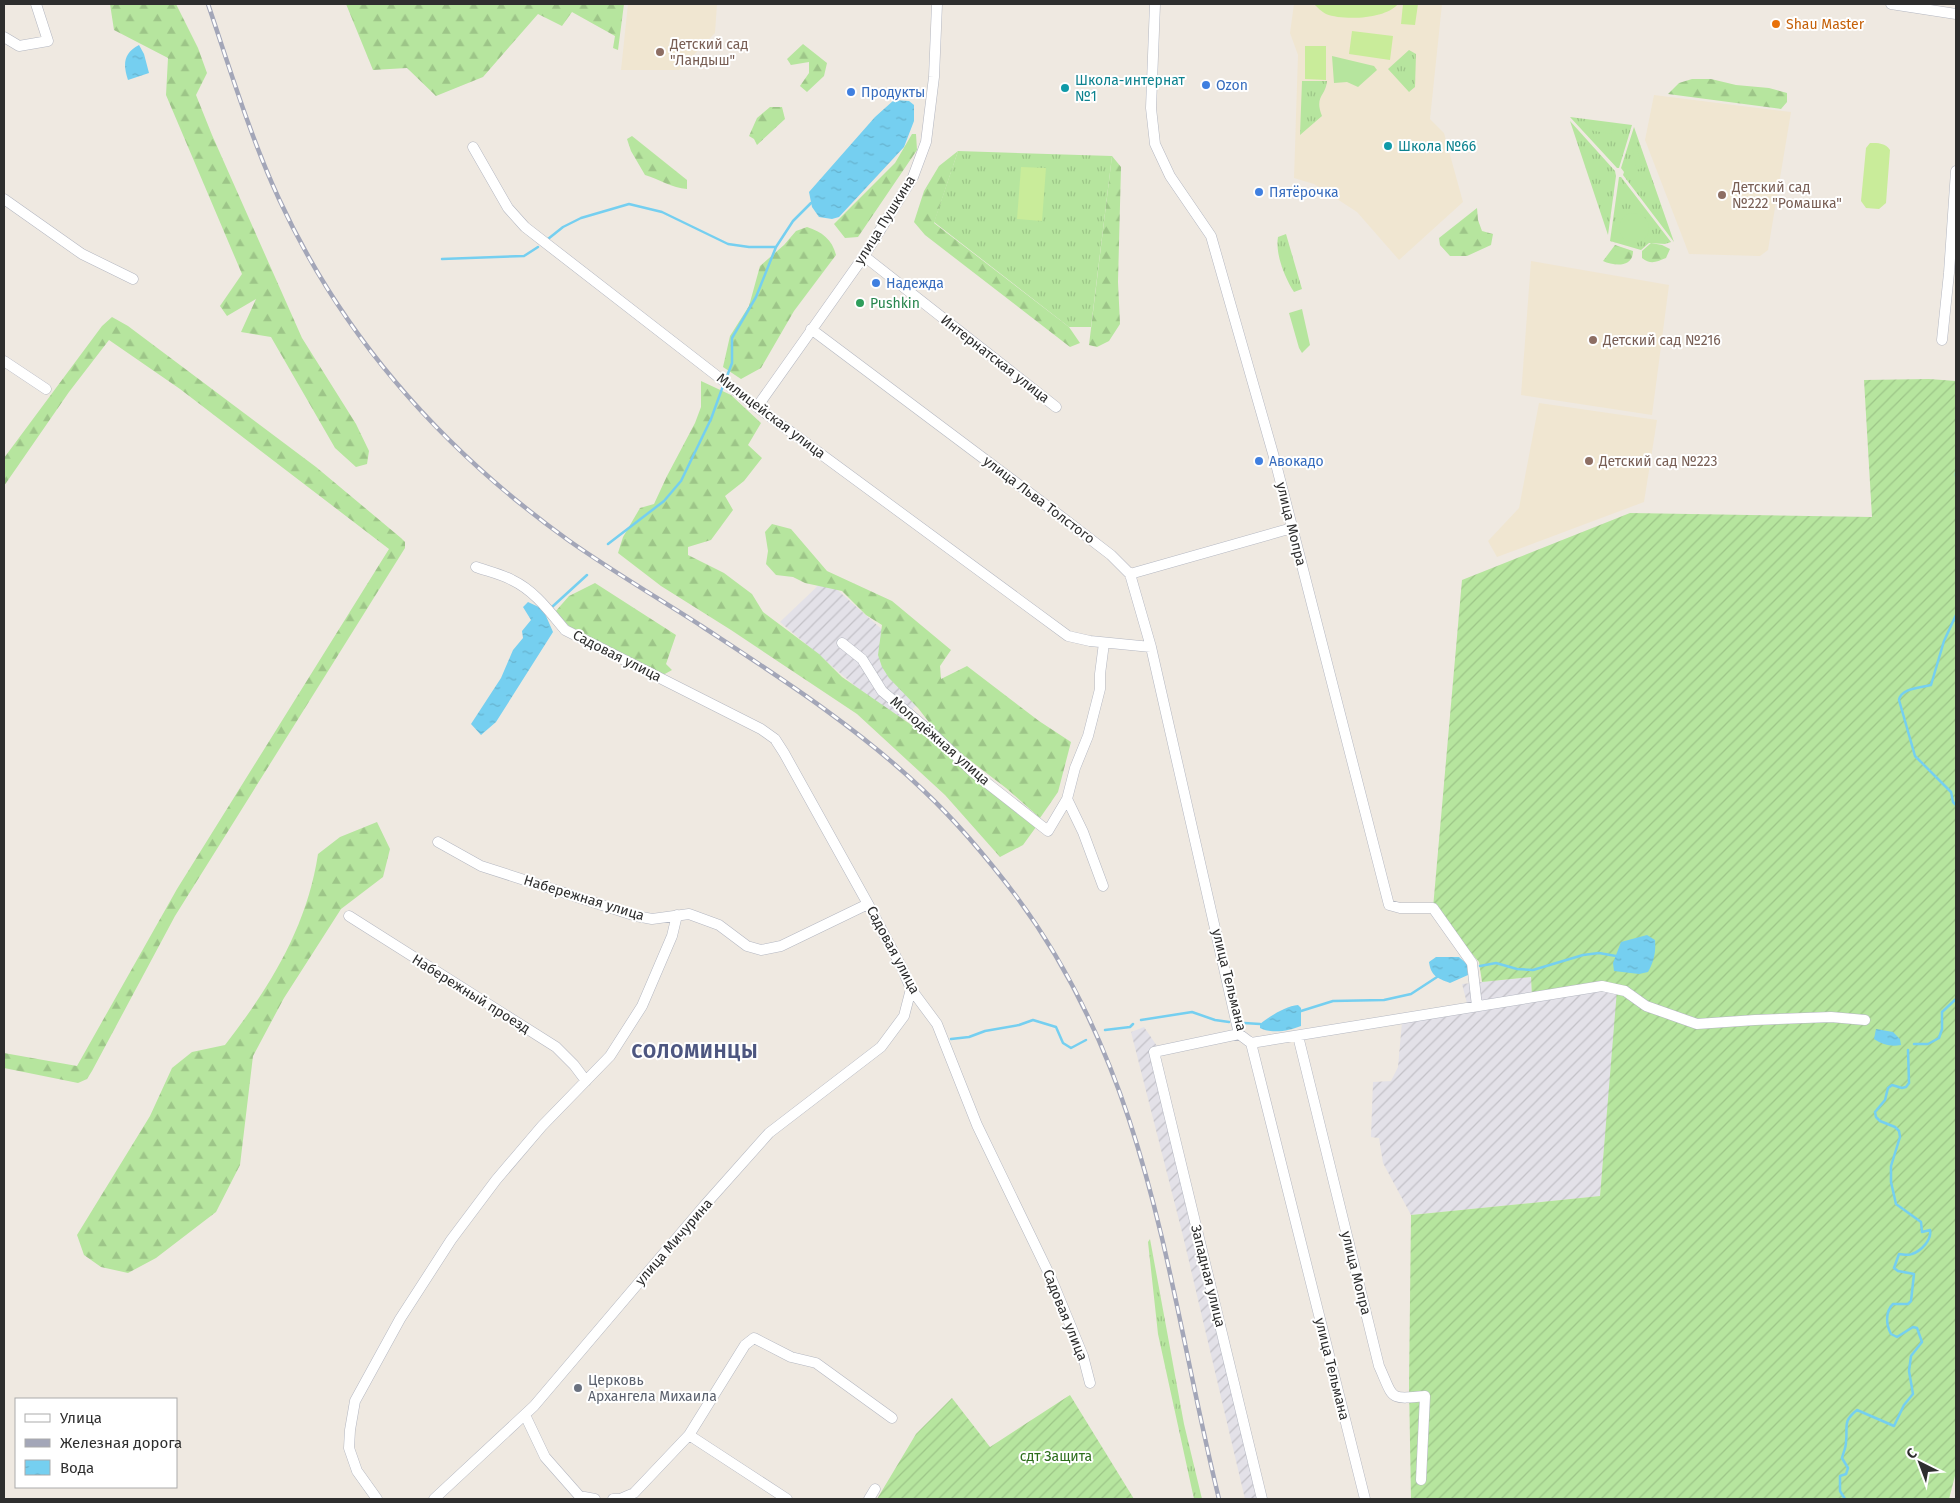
<svg xmlns="http://www.w3.org/2000/svg" width="1960" height="1503" font-family="'Fira Sans',sans-serif">
<style>
.industrial{fill:url(#industrial-furrows)}
.education{fill:#f0e6d1}
.grass{fill:url(#grass-tufts)}
.forest{fill:url(#forest-firs)}
.park{fill:#b6e59e}
.garden{fill:url(#garden-furrows)}
.pitch{fill:#c9ec9a}
.water{fill:url(#water-ripples)}
.lines{fill:none;stroke-linecap:round;stroke-linejoin:round}
.stream{stroke:#75cff0;stroke-width:2.5}
.street-casing{stroke:#b4b7c1;stroke-width:11}
.street{stroke:#fff;stroke-width:10}
.rail-casing{stroke:#a3a6b8;stroke-width:4.5}
.rail{stroke:#fff;stroke-width:2.5;stroke-dasharray:8;stroke-linecap:butt}
.food-dot{fill:#e8710a;stroke:#fff;stroke-width:2}
.education-dot{fill:#8d6e63;stroke:#fff;stroke-width:2}
.shop-dot{fill:#3f7fe0;stroke:#fff;stroke-width:2}
.culture-dot{fill:#0f9aa8;stroke:#fff;stroke-width:2}
.leisure-dot{fill:#2e9e5b;stroke:#fff;stroke-width:2}
.worship-dot{fill:#6b7280;stroke:#fff;stroke-width:2}
.labels{text-anchor:middle;dominant-baseline:central;stroke-width:4;stroke-linejoin:round;paint-order:stroke}
.food-label{font-size:14px;fill:#c56008;stroke:#fff;text-anchor:start}
.education-label{font-size:14px;fill:#785e54;stroke:#fff;text-anchor:start}
.culture-label{font-size:14px;fill:#0d838f;stroke:#fff;text-anchor:start}
.shop-label{font-size:14px;fill:#366cbe;stroke:#fff;text-anchor:start}
.street-label{font-size:14px;fill:#2e2e2e;stroke:#fff}
.leisure-label{font-size:14px;fill:#27864d;stroke:#fff;text-anchor:start}
.worship-label{font-size:14px;fill:#5b616d;stroke:#fff;text-anchor:start}
.park-label{font-size:14px;fill:#2c6e1b;stroke:#fff}
.district-label{font-size:19px;font-weight:bold;letter-spacing:1px;fill:#4d5680;stroke:#fff}
</style>
<defs>
<pattern id="industrial-furrows" width="10" height="10" patternUnits="userSpaceOnUse" patternTransform="scale(1.25)"><rect width="10" height="10" fill="#e3e1e8"/><path d="M-1 1l2-2M0 10L10 0M9 11l2-2" fill="none" stroke="#c3c1c7"/></pattern>
<pattern id="grass-tufts" width="24" height="20" patternUnits="userSpaceOnUse" patternTransform="scale(1.25)"><rect width="24" height="20" fill="#b6e59e"/><path d="M3 7l-1-3M5 7V3M7 7l1-3M15 17l-1-3M17 17v-4M19 17l1-3" fill="none" stroke="#9dc588"/></pattern>
<pattern id="forest-firs" width="22" height="20" patternUnits="userSpaceOnUse" patternTransform="scale(1.25)"><rect width="22" height="20" fill="#b6e59e"/><path d="M5 1l3.5 6h-7zM16 11l3.5 6h-7z" fill="#9dc588"/></pattern>
<pattern id="garden-furrows" width="10" height="10" patternUnits="userSpaceOnUse" patternTransform="scale(1.25)"><rect width="10" height="10" fill="#b6e59e"/><path d="M-1 1l2-2M0 10L10 0M9 11l2-2" fill="none" stroke="#9dc588"/></pattern>
<pattern id="water-ripples" width="26" height="14" patternUnits="userSpaceOnUse" patternTransform="scale(1.25)"><rect width="26" height="14" fill="#75cff0"/><path d="M2 4q2-2 4 0t4 0M15 11q2-2 4 0t4 0" fill="none" stroke="#66b2ce"/></pattern>
</defs>
<rect width="100%" height="100%" fill="#efe9e1"/>
<path class="industrial" d="M825,579L938,679L900,724L780,622Z
M1531,977L1532,996L1618,990L1600,1196L1411,1215L1383,1163L1379,1138L1371,1137L1373,1082L1391,1081L1398,1067L1402,1022L1469,1011L1462,984Z
M1144,1027L1157,1046L1267,1499H1245L1183,1236L1131,1032Z"/>
<path class="education" d="M628,4H717L715,33L679,70H621Z
M1294,4H1442L1430,119L1444,133L1463,202L1399,260L1357,212L1314,184L1294,178L1298,55L1290,33Z
M1654,95L1791,112L1768,250L1760,256L1689,254L1645,140Z
M1531,261L1669,285L1652,415L1521,395Z
M1539,403L1657,420L1644,502L1497,557L1488,541L1519,508Z"/>
<path class="grass" d="M1409,50L1416,54L1415,87L1409,92L1388,69Z
M1302,81H1327C1326,96 1314,96 1322,116L1300,135Z
M1570,117L1632,125L1619,168H1617Z
M1570,121L1615,171L1616,176L1608,235Z
M1634,127L1674,242L1623,175L1624,172L1621,168Z
M958,151L1112,156L1091,327H1069L934,222Z
M1619,177H1621L1671,242L1665,244L1649,243L1641,250L1610,241Z
M1286,234L1302,289L1294,292C1285,278 1275,254 1278,237Z
M1150,1239L1184,1424L1202,1499H1194L1158,1334L1148,1242Z"/>
<path class="forest" d="M110,4H176L198,48L207,73L196,95L212,135L302,338L356,424L369,451L367,464L356,467L335,448L271,337L241,332L256,299L227,316L220,306L242,274L166,95L168,58L114,30Z
M346,4H624L618,50L613,48L615,36L572,12L562,26L538,14L483,77L436,96L407,68L373,70Z
M803,44L827,63L824,76L807,92L800,86L809,73V62L791,65L787,59Z
M1692,79H1711L1736,85L1769,88L1787,93V102L1781,109L1668,94L1679,83Z
M770,107H782L785,119L757,145L754,139L749,136L757,118Z
M912,134H916L917,150L858,237L845,238L834,224L895,163Z
M632,136L687,180V189C672,188 659,179 645,175L631,151L627,139Z
M958,151L934,223L1069,327L1080,343L1070,347L925,235L914,222L924,191L939,166Z
M1112,156L1121,167L1118,282L1120,324L1109,341L1097,347L1089,345Z
M1477,208L1478,220L1482,231L1493,234L1491,245L1467,256H1450L1440,245L1439,238Z
M807,227C822,232 832,239 836,255L794,311L761,368L741,379L723,367L730,336L749,306L760,266L784,245L796,231Z
M1651,243L1662,245L1670,249L1666,258C1656,262 1651,265 1642,258V251Z
M1615,245L1633,251C1633,268 1614,266 1603,261Z
M112,317L128,326L316,467L401,538L405,542V548L175,916L92,1071L87,1079L78,1083L4,1068V1053L77,1066L177,889L389,549L180,389L109,340L69,392L4,486V458L102,326Z
M701,381L731,395L761,423L748,445L762,458L744,481L725,496L733,510L711,540L688,547V555L724,573L752,594L763,612L819,654L842,677L913,726L1036,827L1023,845L1000,857L945,795L857,714L731,630L661,586L618,553L623,537L640,508L654,504L667,476L695,423L701,407Z
M772,524L791,529L827,571L892,601L951,650L940,666L941,679L967,666L1039,721L1071,742L1058,792L1040,818L1006,788L942,739L918,708L889,678L882,667L878,655L882,625L866,615L842,591L805,583L793,577L776,575L766,564L768,551L765,532Z
M595,583L676,635L666,664L672,670L663,675L570,627L555,612L569,596Z
M377,822L390,849L383,877L341,909L284,998L253,1056L240,1165L216,1212L156,1258L128,1273L101,1267L84,1255L77,1235L150,1116L172,1068L192,1052L225,1045C270,987 307,927 318,854L340,837Z"/>
<path class="park" d="M1332,56L1374,66L1377,70L1358,87L1347,82L1334,83Z
M1590,122L1613,126L1611,134L1589,130Z
M1637,148L1642,168L1637,170L1632,149Z
M1619 228a15 15 0 1 1 30 0a15 15 0 1 1-30 0Z
M1302,309L1310,345L1302,353L1299,348L1289,313Z"/>
<path class="garden" d="M1929,379L1956,381V1472L1949,1499H1411L1409,1385L1411,1215L1600,1196L1617,990L1532,997L1531,977L1482,982L1479,962L1433,908L1462,580L1630,513L1872,517L1864,380Z
M1070,1395L1134,1499H877L916,1434L952,1398L990,1447Z"/>
<path class="pitch" d="M1314,4H1398C1386,19 1344,21 1326,14C1322,12 1317,7 1314,4Z
M1403,4H1418L1415,25L1401,24Z
M1352,31L1393,36L1390,60L1349,54Z
M1305,46H1326V80L1305,79Z
M1870,143C1878,143 1886,143 1890,150L1886,203L1879,209L1866,208L1861,201L1866,148Z
M1021,167L1046,168L1042,221L1017,219Z"/>
<path class="water" d="M139,45L144,54L149,73L128,80C123,65 123,53 139,45Z
M894,100L909,101L914,105V121L904,147L839,217L832,219L819,217L812,207L809,192L875,117Z
M528,602L543,609L553,632L496,722L481,735L471,724L501,678L513,650L523,638L522,631L531,620L523,607Z
M1647,935L1655,940C1656,952 1654,961 1648,972L1639,974L1614,971L1613,963L1621,942Z
M1436,957H1459L1467,964L1468,975L1450,983C1437,978 1431,976 1429,962Z
M1298,1005L1301,1008V1026C1289,1031 1272,1034 1260,1028V1024C1270,1016 1286,1006 1298,1005Z
M1876,1029L1893,1032L1900,1039L1901,1045C1891,1047 1883,1045 1874,1039Z"/>
<g class="lines">
<path class="stream" d="M548,239L563,227L581,218L629,204L662,212L728,244L749,247H776
M442,259L524,256L538,247
M726,379L732,363V338L756,297L776,247L793,221L811,203
M1956,473V476
M608,544L664,501L681,481L711,419L723,386
M552,607L587,575
M1956,615L1944,641L1931,685C1920,688 1901,688 1899,700L1915,756L1951,792L1953,802L1956,805
M1480,966L1496,963L1517,969L1533,970L1583,955L1599,953L1616,956
M1301,1011L1333,1001L1384,1000L1411,994L1437,977
M1141,1020L1192,1012L1215,1020L1229,1022
M1244,1023L1260,1024
M1105,1030L1130,1027L1133,1024
M951,1039L969,1037L985,1031L1019,1025L1033,1020L1056,1027L1063,1043L1071,1048L1086,1040
M1914,1044H1928L1939,1038L1942,1029V1012L1956,999
M1845,1499L1840,1491V1476L1846,1474L1848,1468L1842,1458C1843,1453 1846,1448 1846,1442C1848,1426 1842,1422 1857,1410L1894,1426L1904,1405L1913,1394L1909,1371L1911,1356L1922,1342L1917,1328L1913,1327L1897,1337L1891,1334C1886,1325 1885,1312 1893,1304H1908L1911,1301L1914,1274L1898,1271L1894,1268L1899,1254C1903,1254 1908,1256 1912,1254C1921,1251 1932,1240 1930,1230L1922,1232L1921,1222L1896,1204L1891,1182V1166L1900,1137L1899,1131L1895,1127L1880,1121L1876,1117L1875,1112L1885,1100L1888,1088L1892,1085L1902,1088L1906,1087L1909,1083L1908,1050"/>
<g class="street-casing">
<path id="street" d="M1155,4L1151,108L1155,144L1170,176L1211,236L1276,464L1389,905L1400,908H1433L1472,963L1477,1006
M1891,4L1956,14
M4,37L19,46L48,41L36,4
M473,147L508,208L525,227L757,407L1068,636L1090,641L1151,647
M4,199L82,254L133,279
M864,256L1056,407
M811,329L1059,515L1111,555L1130,574L1292,528
M1942,340L1949,273L1956,171
M4,361L46,389
M757,407L864,256L913,177L926,142L934,77L937,4
M476,567C487,571 501,574 512,580C535,591 549,611 565,630L761,729L775,739L784,753L868,904L903,970L911,989L937,1024L977,1125L1051,1278L1083,1356L1090,1383
M1130,574L1151,647L1239,1034L1251,1043L1365,1499
M842,643L862,659L882,691L933,734L973,772L1048,831L1067,799
M438,842L481,866L636,916L652,919L689,914L719,925L747,946L761,950L781,946L868,904
M1103,886L1083,832L1067,799L1075,768L1088,736L1100,689V674L1104,643
M349,916L556,1047L574,1065L586,1081
M1239,1034L1154,1052L1262,1499
M1298,1036L1379,1366C1394,1399 1388,1400 1425,1396L1421,1480
M1251,1043L1602,986L1625,991L1646,1006L1697,1024L1755,1020L1831,1017L1865,1020
M525,1415L545,1457L582,1499
M689,1435L787,1499
M579,1496L595,1499
M377,1499L357,1471L349,1448L350,1430L355,1401L400,1319L451,1240L496,1180L542,1126L610,1056L642,1006L672,936L677,915
M434,1499L534,1406L704,1206L769,1133L881,1047L904,1016L911,989
M613,1499H620L634,1493L689,1435L745,1345L754,1338L791,1357L816,1363L892,1418
M869,1499L875,1489"/>
</g>
<use href="#street" class="street"/>
<g class="rail-casing">
<path id="rail" d="M208,4C230,69 250,136 279,199C344,340 443,450 568,540C612,571 658,598 703,627C779,677 857,727 923,790C957,822 988,859 1016,896C1152,1079 1167,1287 1219,1499"/>
</g>
<use href="#rail" class="rail"/>
</g>
<circle class="food-dot" cx="1776" cy="24" r="5"/>
<g class="education-dot">
<circle cx="660" cy="52" r="5"/>
<circle cx="1722" cy="195" r="5"/>
<circle cx="1593" cy="340" r="5"/>
<circle cx="1589" cy="461" r="5"/>
</g>
<g class="shop-dot">
<circle cx="1206" cy="85" r="5"/>
<circle cx="851" cy="92" r="5"/>
<circle cx="1259" cy="192" r="5"/>
<circle cx="876" cy="283" r="5"/>
<circle cx="1259" cy="461" r="5"/>
</g>
<g class="culture-dot">
<circle cx="1065" cy="88" r="5"/>
<circle cx="1388" cy="146" r="5"/>
</g>
<circle class="leisure-dot" cx="860" cy="303" r="5"/>
<circle class="worship-dot" cx="578" cy="1388" r="5"/>
<g class="labels">
<g class="food-label">
<text x="1786" y="24">Shau Master</text>
</g>
<g class="education-label">
<text x="670" y="44">Детский сад<tspan x="670" dy="16">"Ландыш"</tspan></text>
<text x="1732" y="187">Детский сад<tspan x="1732" dy="16">№222 "Ромашка"</tspan></text>
<text x="1603" y="340">Детский сад №216</text>
<text x="1599" y="461">Детский сад №223</text>
</g>
<g class="culture-label">
<text x="1075" y="80">Школа-интернат<tspan x="1075" dy="16">№1</tspan></text>
<text x="1398" y="146">Школа №66</text>
</g>
<g class="shop-label">
<text x="1216" y="85">Ozon</text>
<text x="861" y="92">Продукты</text>
<text x="1269" y="192">Пятёрочка</text>
<text x="886" y="283">Надежда</text>
<text x="1269" y="461">Авокадо</text>
</g>
<g class="street-label">
<text transform="translate(885 220) rotate(-58)">улица Пушкина</text>
<text transform="translate(995 359) rotate(38)">Интернатская улица</text>
<text transform="translate(771 416) rotate(37)">Милицейская улица</text>
<text transform="translate(1039 500) rotate(37)">улица Льва Толстого</text>
<text transform="translate(1291 524) rotate(76)">улица Мопра</text>
<text transform="translate(617 656) rotate(27)">Садовая улица</text>
<text transform="translate(940 741) rotate(41)">Молодёжная улица</text>
<text transform="translate(584 898) rotate(17)">Набережная улица</text>
<text transform="translate(893 950) rotate(62)">Садовая улица</text>
<text transform="translate(1229 980) rotate(76)">улица Тельмана</text>
<text transform="translate(471 994) rotate(32)">Набережный проезд</text>
<text transform="translate(674 1242) rotate(-49)">улица Мичурина</text>
<text transform="translate(1356 1273) rotate(76)">улица Мопра</text>
<text transform="translate(1208 1276) rotate(76)">Западная улица</text>
<text transform="translate(1065 1315) rotate(68)">Садовая улица</text>
<text transform="translate(1332 1369) rotate(76)">улица Тельмана</text>
</g>
<g class="leisure-label">
<text x="870" y="303">Pushkin</text>
</g>
<g class="worship-label">
<text x="588" y="1380">Церковь<tspan x="588" dy="16">Архангела Михаила</tspan></text>
</g>
<g class="park-label">
<text x="1056" y="1456">сдт Защита</text>
</g>
<g class="district-label">
<text x="695" y="1051">СОЛОМИНЦЫ</text>
</g>
</g>
<rect width="1960" height="1503" fill="none" stroke="#2e2e2e" stroke-width="10"/>
<rect x="15" y="1398" width="162" height="90" fill="#ffffff" stroke="#ababab"/>
<rect x="25" y="1414" width="25" height="8" fill="#ffffff" stroke="#ababab"/>
<text x="60" y="1423" font-size="15" fill="#2e2e2e">Улица</text>
<rect x="25" y="1439" width="25" height="8" fill="#a3a6b8" stroke="#ababab"/>
<text x="60" y="1448" font-size="15" fill="#2e2e2e">Железная дорога</text>
<rect x="25" y="1460" width="25" height="15" fill="url(#water-ripples)" stroke="#ababab"/>
<text x="60" y="1473" font-size="15" fill="#2e2e2e">Вода</text>
<g transform="translate(1920 1463) rotate(318)" stroke="#ffffff" stroke-width="4" paint-order="stroke">
<path d="M0-4L9 19L0 12L-9 19Z" fill="#2e2e2e"/>
<text y="-8" font-size="14" font-weight="bold" text-anchor="middle" fill="#2e2e2e">С</text>
</g>
</svg>
